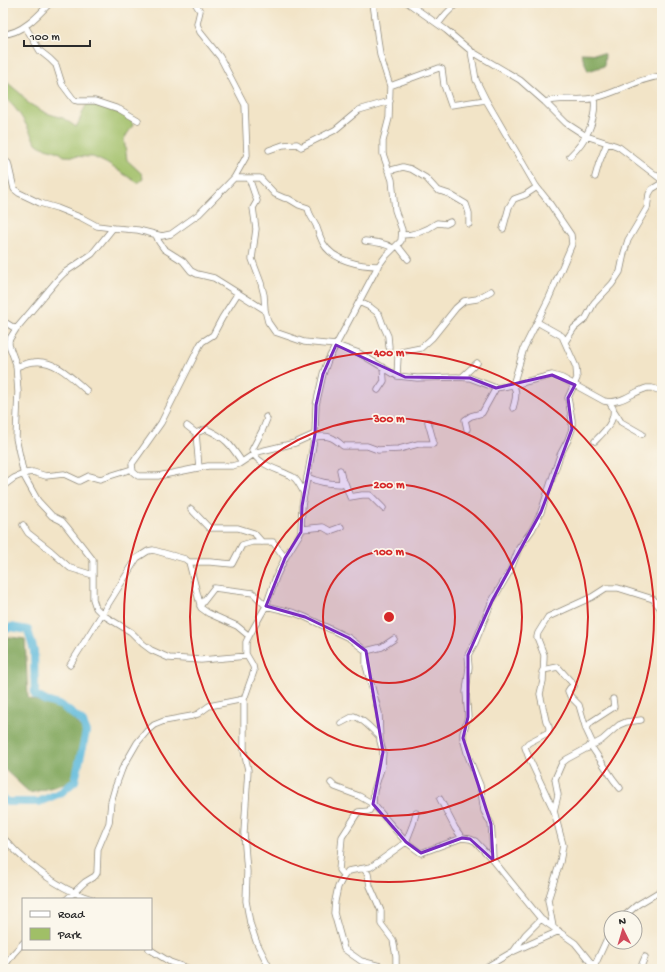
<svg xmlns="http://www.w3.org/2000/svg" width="665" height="972" font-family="'Gochi Hand',sans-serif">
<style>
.green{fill:#a0bf67;stroke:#667549}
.forest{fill:#80a65c;stroke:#566844}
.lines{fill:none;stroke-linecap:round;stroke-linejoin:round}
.river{stroke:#5ebadc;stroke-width:8}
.minor-casing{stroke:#8e8879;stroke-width:7}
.minor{stroke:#fff;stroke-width:5.5}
.marked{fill:#7b2cbf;fill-opacity:0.2;stroke:#7b2cbf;stroke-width:3;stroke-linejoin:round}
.ring{fill:none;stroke:#d62828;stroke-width:2}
.centre{fill:#d62828;stroke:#fbf7ec;stroke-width:2}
.ring-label{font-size:12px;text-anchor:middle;font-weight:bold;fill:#d62828;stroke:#fbf7ec;stroke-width:3.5;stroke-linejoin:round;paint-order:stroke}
</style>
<rect width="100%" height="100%" fill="#fbf7ec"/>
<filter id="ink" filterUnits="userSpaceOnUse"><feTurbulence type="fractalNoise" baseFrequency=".025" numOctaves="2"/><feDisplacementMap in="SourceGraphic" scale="8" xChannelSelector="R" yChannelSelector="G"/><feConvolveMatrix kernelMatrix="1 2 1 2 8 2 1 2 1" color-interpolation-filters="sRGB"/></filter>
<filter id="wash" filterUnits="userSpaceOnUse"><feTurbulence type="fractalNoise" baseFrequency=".012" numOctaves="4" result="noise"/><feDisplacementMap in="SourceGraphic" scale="16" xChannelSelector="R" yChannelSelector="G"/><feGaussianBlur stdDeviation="0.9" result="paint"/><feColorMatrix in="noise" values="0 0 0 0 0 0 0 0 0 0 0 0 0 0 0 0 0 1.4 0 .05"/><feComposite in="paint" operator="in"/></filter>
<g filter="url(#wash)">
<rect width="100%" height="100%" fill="#f2e4c7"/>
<path class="green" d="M3,79L21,94L28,103L46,113L63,118L76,127C81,120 82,111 87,104L109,108L131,118L133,125L124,139L127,160L142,174L143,179L138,183L106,163L93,157L64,156C55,147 44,151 36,143C33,140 32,135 30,132C23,118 15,106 3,96Z"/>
<path class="forest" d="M581,53L605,54L604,66L588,71Z
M10,637L25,639L28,698L66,710L84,732L72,782L30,793L3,768V640Z"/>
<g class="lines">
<path class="river" d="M657,3L662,7
M3,631L11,627L28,630L34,651L35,695L46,701L62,706L83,722L86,732L75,781L62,792L39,802H7L3,799"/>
</g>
</g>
<g filter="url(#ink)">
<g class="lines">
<g class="minor-casing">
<path id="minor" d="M195,3L200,11L197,24L200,32L220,57L245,105L247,155L234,178L199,214L171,234L162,236L138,230L113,228L92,254L64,273L59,278L16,329L9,340V345L16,364L18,392L16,438L24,476L38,501L52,516L62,521L67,527L93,560V599L96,608L103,615L131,632L143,644L151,650L169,658L201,660L247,656
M408,3L446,30L471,51L520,80L545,102L566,123L586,136L614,145L619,147L662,180
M438,24L446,14L457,3
M25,26L40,51L50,59L56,65L62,84L74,100L78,101H95L119,109L138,120
M3,34C21,34 38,16 50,3
M471,51L476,80L486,100L536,186L548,201L571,235L572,244L549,298L524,348L513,385C518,392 515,401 513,408
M390,86L439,68L442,69L444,85L451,105L486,100
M545,102C562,96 578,102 594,98C618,93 638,78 662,76
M269,150L283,145L297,144L301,147L335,130L359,110L390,101
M570,156C586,141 597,120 594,98
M3,159L8,163L14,189L19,193L40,203L57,208L82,218L97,226L113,228
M388,171L403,167L411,169L426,178L437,190L449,194L466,204L469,213V224
M595,177L599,163L607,143
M234,178H260L275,194L284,198L289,199L299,205L308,208C309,215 313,219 316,225C318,231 320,237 323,243C333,261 360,266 379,266
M249,178L257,201L253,208L256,229L252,259L261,283L264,295L265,310
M503,229L509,207L514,199L525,195L537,187
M156,235L159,242L164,249L183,261L191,271L197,274L214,278L265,310L268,322L275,332L304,342L336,345L359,353L397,376L417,378L457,377L470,378L496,388L513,385L552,375L562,378L604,401C621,405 632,392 647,388H652L662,391
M402,235C416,235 426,231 437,223L446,224L450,222
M365,241C375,242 385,243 393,248
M397,245L408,259
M238,293L222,318L213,335L202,342L200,345L161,423L132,464L133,472L138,476H158L208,466H232L239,464L257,452L295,443L315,434
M359,302L370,307L379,314L383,325L388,336L389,347
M3,321L16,329
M565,342L574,328L586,318L594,303L612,284L620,272L624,253L628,240L647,208L649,194L652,189L662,183
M16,367C22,365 28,362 34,362C55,359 73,379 87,391
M397,376L398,357L401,352L421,348L432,338L456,308L464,301L477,299L491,291
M462,377L477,363
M378,390L384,381L383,367
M614,411L621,422L642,434
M266,417L267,419L262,431L252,450C256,465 281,470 293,477C298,480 301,488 304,493
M187,426L196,433L206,429C226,438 230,444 242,462
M467,429L465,420L471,416L482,413L496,388
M196,433L199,468
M315,437C329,435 333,437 343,446H367L378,450L399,449L418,444H433V440L428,422
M595,441C603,433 616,421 613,408L609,402
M307,477C318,482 329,484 341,484L342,479L340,470
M342,479L345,483L350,497L362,495H370L383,508
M6,484L14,478L26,473L33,472L46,476L64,474L79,481L89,476L100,479L132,469
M191,509L209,528H238L254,533L262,542
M23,525L28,533L51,551L70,568L93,575
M302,529L323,527L330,531L341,527
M189,562L201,608L208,613L237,626L249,636
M200,606L214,588L253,593L266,606L295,613L305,617L349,638L366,651L382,647L394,639
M70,665L137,558L148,551L153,550L185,559L189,562H210L232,564L242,545L252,542H273L285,558
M542,672L543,670L558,667L573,684L574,686L570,688L568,691L570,696L579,705L586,729L592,742L588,748
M341,723L354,716C365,720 371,729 379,736
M586,729L591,722L614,707L613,699
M591,746L613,779L620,788
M331,783L335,787L359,796L373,804L406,842L421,853L462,838L470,839L475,841L493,860L541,919L575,943L596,969
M440,799L455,828L462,838
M554,811L558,795L555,779L562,763L567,759L602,740L619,725L626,722L641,720
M3,838C9,843 14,850 21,856C42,875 64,891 92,899
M493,860L492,835L491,824L484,811L480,785L468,756L463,738V733L468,717L466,692L469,667L468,655L475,643L492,601L510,571L519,548L532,530L541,512L560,455L568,440L572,429V420L568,398L577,378L576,367L562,336L537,322
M364,869L368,874L370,886L381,911V924L393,940L396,956V969
M344,876L339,870L342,837L358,812L369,811L373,804L374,791L382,766L383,752L380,741L379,713L366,666V651
M67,899L85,882L95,876L97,873L98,849L109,823L111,802L115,788L122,769L137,743L147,731L154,725L164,721L192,716L198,714L209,706L244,699
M622,918L637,905L662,890
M553,927L548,900L560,862L563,845L554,811L529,758L525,747L528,743L549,732V727L546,721L540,694L543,681L544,655L537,637L538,633L548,617L592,597L606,588H618L653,599L662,610
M149,949L170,962L190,969
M513,952L525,935L541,919
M594,967L611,930
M3,968L13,954L23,943
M270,969L256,941L250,923L246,901L247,872L244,833L248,770L244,751V699L254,671L253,666L246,654V642L249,636L266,606L276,577L285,558L301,532L302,506L315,434L316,405L323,374L328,360L377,268L385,257L401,241L402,230L395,210L392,180L383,154V141L389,118L390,86L380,55L373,3
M382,969L380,966L361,961L344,949L334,913L335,901L338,887L344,876L348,871L371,867L406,842L413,824L416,813
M483,969L512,952L559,931
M640,969L645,957"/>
</g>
<use href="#minor" class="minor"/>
</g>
</g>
<path class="marked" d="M336,345L405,377L470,378L496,388L552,375L575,385L568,398L572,429L541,512L492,601L468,655V717L463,738L491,824L493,860L470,839L462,838L421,853L406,842L373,804L383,752L366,651L349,638L305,617L266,606L285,558L301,532L302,506L315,434L316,405L323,374Z"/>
<g class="ring">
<circle cx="389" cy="617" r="66"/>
<circle cx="389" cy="617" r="133"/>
<circle cx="389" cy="617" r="199"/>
<circle cx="389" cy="617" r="265"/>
</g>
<circle cx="389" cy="617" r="6" class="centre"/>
<g class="ring-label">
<text x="389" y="356">400 m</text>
<text x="389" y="422">300 m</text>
<text x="389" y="488">200 m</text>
<text x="389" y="555">100 m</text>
</g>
<rect width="665" height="972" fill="none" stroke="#fbf7ec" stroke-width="16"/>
<rect x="22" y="898" width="130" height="52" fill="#fbf7ec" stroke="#a8a59f"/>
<rect x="30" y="911" width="20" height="6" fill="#ffffff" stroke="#a8a59f"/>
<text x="58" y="918" font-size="12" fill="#2b2b2b">Road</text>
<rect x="30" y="928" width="20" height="12" fill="#a0bf67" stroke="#a8a59f"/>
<text x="58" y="938" font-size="12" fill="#2b2b2b">Park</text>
<g transform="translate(623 930) rotate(355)"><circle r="19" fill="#fbf7ec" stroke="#a8a59f"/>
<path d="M0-3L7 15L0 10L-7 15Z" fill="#d1495b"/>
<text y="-6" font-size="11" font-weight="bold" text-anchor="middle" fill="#2b2b2b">N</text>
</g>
<path d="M24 40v6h66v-6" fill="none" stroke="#2b2b2b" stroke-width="2"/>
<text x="30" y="40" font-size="12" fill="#2b2b2b" stroke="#fbf7ec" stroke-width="3" paint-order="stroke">100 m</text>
</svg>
